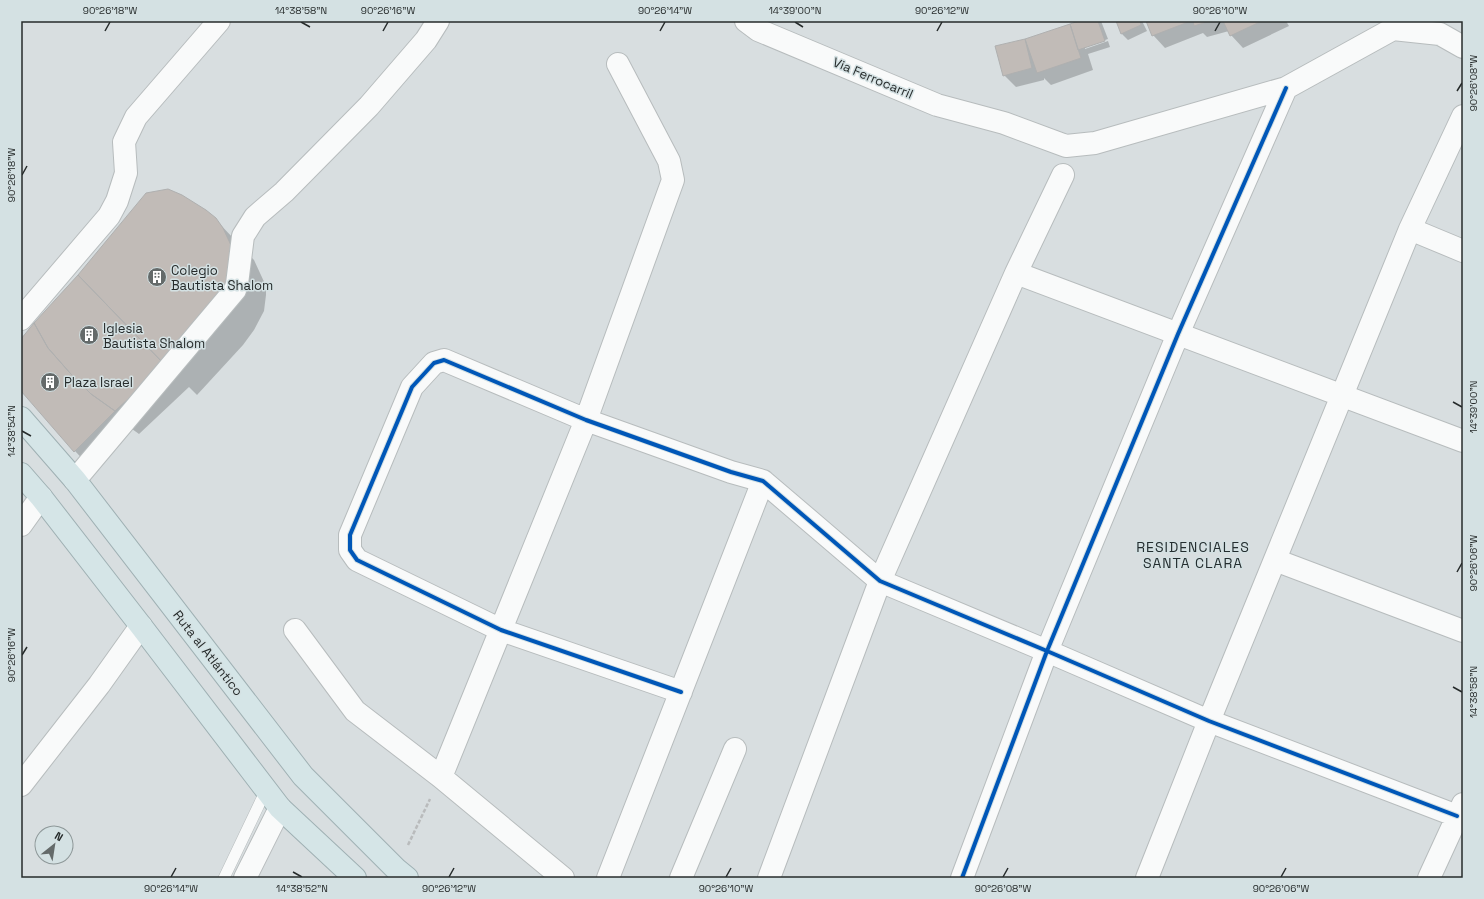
<svg xmlns="http://www.w3.org/2000/svg" width="1484" height="899" font-family="'Space Grotesk',sans-serif">
<style>
.shadow{fill:#0003}
.building{fill:#c1bbb7;stroke:#afb0b0}
.lines{fill:none;stroke-linecap:round;stroke-linejoin:round}
.lane-casing{stroke:#b7bcbd;stroke-width:12}
.street-casing{stroke:#b7bcbd;stroke-width:24}
.highway-casing{stroke:#9fb0b3;stroke-width:24}
.path{stroke:#b9bbbc;stroke-width:2.5;stroke-dasharray:4 2;stroke-linecap:butt}
.lane{stroke:#f9fafa;stroke-width:11}
.street{stroke:#f9fafa;stroke-width:22}
.highway{stroke:#d5e5e7;stroke-width:22}
.cycleway-casing{stroke:#d4e1e3;stroke-width:6}
.cycleway{stroke:#0057b8;stroke-width:4}
.ticks{fill:none;stroke:#262b2b;stroke-width:1.5}
.labels{text-anchor:middle;dominant-baseline:central;stroke-width:3;stroke-linejoin:round;paint-order:stroke}
.street-label{font-size:13px;fill:#262b2b;stroke:#d4e1e3}
.poi-label{font-size:13px;fill:#262b2b;stroke:#d4e1e3;text-anchor:start}
.neighbourhood-label{font-size:14px;letter-spacing:1px;fill:#232d2f;stroke:#d4e1e3}
.neatline{fill:none;stroke:#262b2b;stroke-width:1.5}
.ticks-label{font-size:10px;text-anchor:middle;fill:#262b2b}
</style>
<rect width="100%" height="100%" fill="#d8dee0"/>
<path class="shadow" d="M1082,21H1101L1108,39L1085,47V49L1108,41L1110,47L1088,54L1093,70L1051,85L1044,78V80L1016,87L1004,75L997,46L1026,40Z
M1117,21H1142L1147,31L1128,40L1122,34Z
M1147,21H1286L1289,26L1243,48L1231,35L1229,31L1207,37L1203,33L1165,48L1153,35Z
M215,219L254,260L266,286V295L264,311L254,330L243,345L197,395L189,387L139,434L132,429L92,469L75,451L21,389V341Z"/>
<path class="building" d="M1079,21H1098L1105,41L1078,50L1070,24Z
M1116,21H1140L1141,25L1121,34Z
M1146,21H1191L1152,36Z
M1193,21H1210L1194,26Z
M1223,21H1262L1230,36Z
M1070,24L1081,58L1037,73L1025,39Z
M1025,39L1032,68L1003,76L995,46Z
M168,189L182,195L206,210L216,218L223,228L235,254L223,299L165,365L78,275L146,193Z
M78,275L165,365L115,411L91,394L70,373L48,348L34,323Z
M34,323L48,348L70,373L91,394L115,411L74,452L21,391V339Z"/>
<g class="lines">
<g class="lane-casing">
<path id="lane" d="M224,878L266,790"/>
</g>
<g class="street-casing">
<path id="street" d="M746,21L758,30L937,105L1004,123L1066,146L1095,143L1286,88L1393,29L1440,34L1463,47
M1410,229L1463,251
M1016,273L1463,441
M21,319L109,216L117,201L126,173L124,142L136,117L219,21
M75,480L235,290L237,284L243,236L255,217L284,192L369,106L426,40L438,21
M21,525L41,497
M1275,560L1463,631
M295,630L355,711L441,777L563,878
M681,692L501,630L357,560L350,550V535L412,387L434,363L444,360L586,420L731,472L763,481L880,581L1047,651L1209,721L1457,816
M441,777L586,420L673,180L669,161L618,64
M21,785L99,685L141,626
M245,878L280,808
M608,878L763,481
M681,878L735,749
M769,878L880,581L1016,273L1063,175
M962,878L1047,651L1178,334L1286,88
M1147,878L1209,721L1410,229L1463,116
M1429,878L1463,804"/>
</g>
<g class="highway-casing">
<path id="highway" d="M21,418L75,480L303,776L396,869L407,878
M21,474L41,497L141,626L280,808L355,878"/>
</g>
<path class="path" d="M408,845L430,799"/>
<use href="#lane" class="lane"/>
<use href="#street" class="street"/>
<use href="#highway" class="highway"/>
<g class="cycleway-casing">
<path id="cycleway" d="M681,692L501,630L357,560L350,550V535L412,387L434,363L444,360L586,420L731,472L763,481L880,581L1047,651L1209,721L1457,816
M962,878L1047,651L1178,334L1286,88"/>
</g>
<use href="#cycleway" class="cycleway"/>
</g>
<path class="ticks" d="M301,22L310,27M795,22L803,27M105,31L110,22M383,31L388,22M660,31L665,22M937,31L942,22M1215,31L1220,22M1457,91L1462,83M22,175L27,166M1453,402L1462,407M22,431L31,436M1457,572L1462,563M22,655L27,647M1453,687L1462,692M293,872L302,877M171,877L176,868M449,877L454,868M726,877L731,868M1003,877L1008,868M1281,877L1286,868"/>
<defs>
<g id="building-disc" transform="scale(1)"><circle r="9.5" fill="#646a6a" stroke="#d4e1e3"/><path d="M-4-6H4V6H1V3H-1V6H-4ZM-2.5-4.3h1.7v1.8h-1.7ZM.8-4.3h1.7v1.8H.8ZM-2.5-1h1.7V.8h-1.7ZM.8-1h1.7V.8H.8Z" fill="#fff"/></g>
</defs>
<g fill-rule="evenodd">
<use href="#building-disc" x="157" y="277"/>
<use href="#building-disc" x="89" y="335"/>
<use href="#building-disc" x="50" y="382"/>
</g>
<g class="labels">
<g class="street-label">
<text transform="translate(873 78) rotate(23)">Via Ferrocarril</text>
<text transform="translate(208 653) rotate(52)">Ruta al Atlántico</text>
</g>
<g class="poi-label">
<text x="171" y="270">Colegio<tspan x="171" dy="15">Bautista Shalom</tspan></text>
<text x="103" y="328">Iglesia<tspan x="103" dy="15">Bautista Shalom</tspan></text>
<text x="64" y="382">Plaza Israel</text>
</g>
<g class="neighbourhood-label">
<text x="1193" y="547">RESIDENCIALES<tspan x="1193" dy="16">SANTA CLARA</tspan></text>
</g>
</g>
<rect width="1484" height="899" fill="none" stroke="#d4e1e3" stroke-width="44"/>
<g transform="translate(54 845) rotate(30)"><circle r="19" fill="#d4e1e3" stroke="#8e9899"/>
<path d="M0-3L7 15L0 10L-7 15Z" fill="#646a6a"/>
<text y="-6" font-size="11" font-weight="bold" text-anchor="middle" fill="#262b2b">N</text>
</g>
<rect x="22" y="22" width="1440" height="855" class="neatline"/>
<g class="ticks-label">
<text x="110" y="14">90°26'18"W</text>
<text x="301" y="14">14°38'58"N</text>
<text x="388" y="14">90°26'16"W</text>
<text x="665" y="14">90°26'14"W</text>
<text x="795" y="14">14°39'00"N</text>
<text x="942" y="14">90°26'12"W</text>
<text x="1220" y="14">90°26'10"W</text>
<text transform="translate(1473 83) rotate(-90)" y="4">90°26'08"W</text>
<text transform="translate(11 175) rotate(-90)" y="4">90°26'18"W</text>
<text transform="translate(1473 407) rotate(-90)" y="4">14°39'00"N</text>
<text transform="translate(11 431) rotate(-90)" y="4">14°38'54"N</text>
<text transform="translate(1473 563) rotate(-90)" y="4">90°26'06"W</text>
<text transform="translate(11 655) rotate(-90)" y="4">90°26'16"W</text>
<text transform="translate(1473 692) rotate(-90)" y="4">14°38'58"N</text>
<text x="171" y="892">90°26'14"W</text>
<text x="302" y="892">14°38'52"N</text>
<text x="449" y="892">90°26'12"W</text>
<text x="726" y="892">90°26'10"W</text>
<text x="1003" y="892">90°26'08"W</text>
<text x="1281" y="892">90°26'06"W</text>
</g>
</svg>
